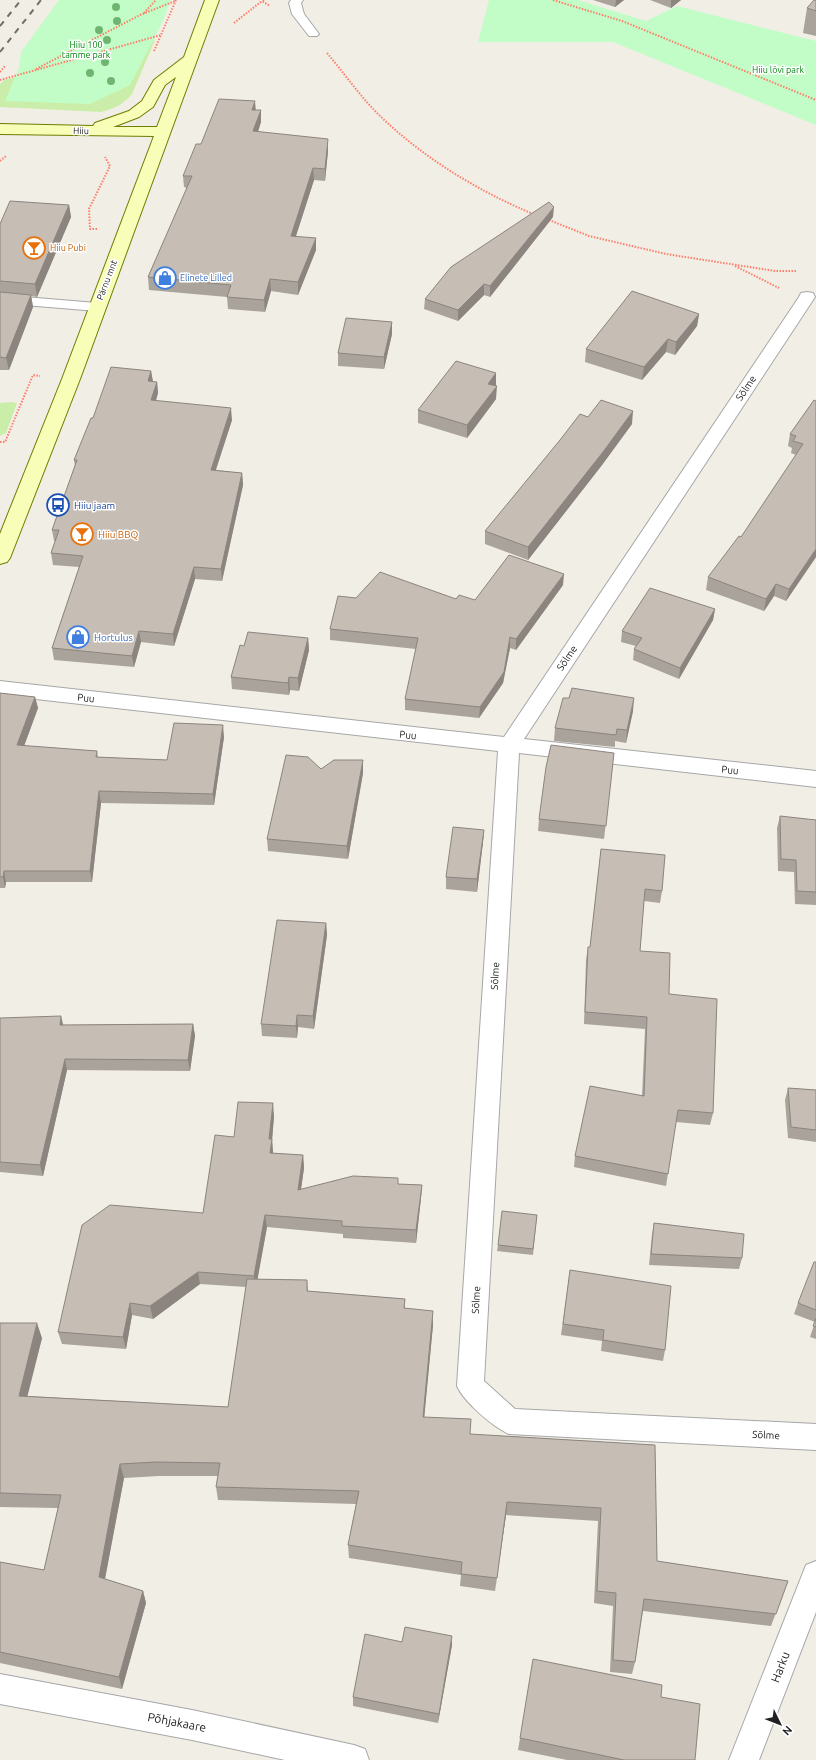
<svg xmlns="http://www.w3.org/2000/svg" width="816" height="1760" font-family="Ubuntu,sans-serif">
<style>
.grass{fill:#caeea9}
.park{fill:#c2fdc7}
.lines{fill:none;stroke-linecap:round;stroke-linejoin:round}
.lane-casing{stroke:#a7a7a7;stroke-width:2}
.street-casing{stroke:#a7a7a7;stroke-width:2}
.secondary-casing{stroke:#6e7e00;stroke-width:2}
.path{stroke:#ff7c69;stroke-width:2;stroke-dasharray:1.5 1.5;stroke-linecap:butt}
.lane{fill:#fff;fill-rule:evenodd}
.street{fill:#fff;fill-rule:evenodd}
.secondary{fill:#f8fdb8;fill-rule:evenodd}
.rail{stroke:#6e6e6e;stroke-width:2;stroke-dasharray:6 6;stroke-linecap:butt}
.tree{fill:#6fb571}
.wall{fill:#aaa39c}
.shaded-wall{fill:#8b847f}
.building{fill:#c6bdb5;stroke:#8b847f}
.labels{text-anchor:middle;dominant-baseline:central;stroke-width:3;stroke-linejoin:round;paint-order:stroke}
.far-park-label{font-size:9px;fill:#058712;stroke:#fff}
.far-street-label{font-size:9px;fill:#202020;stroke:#fff}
.far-food-label{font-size:9px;fill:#c56008;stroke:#fff;text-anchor:start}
.far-shop-label{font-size:9px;fill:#366cbe;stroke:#fff;text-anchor:start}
.street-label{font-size:10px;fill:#202020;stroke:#fff}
.transit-label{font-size:10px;fill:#164399;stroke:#fff;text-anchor:start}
.food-label{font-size:10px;fill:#c56008;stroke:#fff;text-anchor:start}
.shop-label{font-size:10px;fill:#366cbe;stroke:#fff;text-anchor:start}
.near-street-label{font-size:12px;fill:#202020;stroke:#fff}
</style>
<rect width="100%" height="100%" fill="#f1eee6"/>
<path class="grass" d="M155,40L132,94C124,104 114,109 101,112L0,107V84L4,80Z
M12,402L17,403L6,433L0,436V403Z"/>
<path class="park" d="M59,0H171L161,25L130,85L90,104L5,101L19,68L21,52Z
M489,0H578L646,21L677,6L816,41V125L613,42H478Z"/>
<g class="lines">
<g class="lane-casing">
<path id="lane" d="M291,0H303L301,3L304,14L319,34L317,36H309L292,14L289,3Z
M0,295L97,303L102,304L104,307L102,310L97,311L0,303Z"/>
</g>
<g class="street-casing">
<path id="street" d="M807,292L813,293L815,297L524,739L816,771V787L519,753L484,1381L515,1409L816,1424V1450L509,1434C493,1427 464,1402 457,1386L498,751L0,695V681L504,737L799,297L801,293Z
M816,1561V1612L759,1760H729L806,1565Z
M0,1674L192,1710L354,1745L365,1749L369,1760H285L192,1740L0,1704Z"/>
</g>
<g class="secondary-casing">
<path id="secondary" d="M205,0H219L80,379L10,558L7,562L0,564V534L62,379L154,136L0,134V124L93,126L95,123L129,111L142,101L154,80L184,57ZM176,77L157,127H113L139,117L153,107L165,85Z"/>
</g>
<path class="path" d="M264,0L262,1L270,6
M553,0L622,21L816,100
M144,13L156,0
M234,23L262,1
M154,51L176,0
M327,53C344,73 359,95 378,114C422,157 476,190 533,214
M36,69L140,15L175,1
M0,72L5,66
M0,80L161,35
M0,161L6,156
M549,220L589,236L666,254L775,271H797
M97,229H90L89,209L110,166L105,157
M735,266L779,288
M0,442H5L33,375L40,376"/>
<use href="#lane" class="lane"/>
<use href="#street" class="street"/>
<use href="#secondary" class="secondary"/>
<path class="rail" d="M0,26L21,0
M0,52L41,0"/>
</g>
<g class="tree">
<circle cx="116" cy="7" r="4"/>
<circle cx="117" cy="21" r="4"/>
<circle cx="99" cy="30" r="4"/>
<circle cx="107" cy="40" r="4"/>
<circle cx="105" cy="62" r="4"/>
<circle cx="90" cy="73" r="4"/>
<circle cx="111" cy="81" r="4"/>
</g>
<path class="wall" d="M593,0H624L615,7Z
M650,0H681L671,8Z
M816,0V36L803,33L807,8Z
M255,101V110H261V122L258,132L328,151L325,181L314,180L296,236L316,250L298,295L271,291L265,312L228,309L227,297L149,290L148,277L187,188L184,187L183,176L201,144Z
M69,205L71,217L37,297L31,296L33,307L9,370H0V224Z
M553,217L490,297L484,295L458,321L424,309L425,299Z
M699,314L697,326L675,355L666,352L642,380L585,362L586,349Z
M392,322V334L384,369L338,366V353Z
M151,371L153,382H157L158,393L156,401L232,420L216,470L242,473L243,485L222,581L195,579L174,646L141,642L134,667L54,660L52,648L79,567L53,565L51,553L55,541H54L52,530L75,466L74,460L93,418Z
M496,373L495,386L496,399L467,438L418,423V410Z
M814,400L816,557L786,601L774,596L764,611L706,590L708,577L741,537L796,455L791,453L792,448L788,446L790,434Z
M588,417L632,424L602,465L528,560L485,544V531Z
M563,585L516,650L510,648L503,683L479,718L405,710V699L416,649L330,640V629L456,599L475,600Z
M715,609L713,620L679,679L633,660L634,649L636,646L621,642L622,631Z
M308,638L309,650L299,691L290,690L289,695L232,689L231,677L244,646Z
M0,693L35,697L38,708L24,746L97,751L98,757L167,760L224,737L214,805L101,803L92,882H6L5,888H0Z
M569,698L633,711L626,743L615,741V747L554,741L555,728Z
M614,753L604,839L538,831L539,819Z
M363,773L348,859L268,851L267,839Z
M780,816L816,820V905L795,904L794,872L778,871L777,828Z
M484,830L483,842L477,892L446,889V877Z
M601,849L662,891L660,903L644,901L640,951L669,994L713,1113L710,1125L676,1122L666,1186L574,1167L575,1156L642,1096L645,1029L584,1024L586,960L588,947H590Z
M326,923L327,935L314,1029L298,1027L297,1038L262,1036L261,1024Z
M0,1018L63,1025L193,1024L195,1036L190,1071L67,1070L43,1176L0,1172Z
M788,1088L816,1090V1142L788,1138L785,1100Z
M274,1116L272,1139L273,1153L303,1155L304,1168L301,1189L398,1184L422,1185L421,1198L416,1243L343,1238V1234L267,1227L257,1279L307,1280L308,1291L405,1299V1309L433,1325L424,1417L470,1434L655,1445L657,1561L788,1581L771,1626L643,1611L635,1662L632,1674L610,1672L613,1606L594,1603L598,1521L506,1515L495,1591L460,1586L461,1575L349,1558L348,1545L356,1504L218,1500L216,1487L218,1476H159L124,1478L105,1579L143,1591L146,1603L122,1689L0,1663V1562L44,1570L58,1508L0,1507V1323L42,1338L27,1396L228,1407L246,1287L200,1284L153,1319L132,1315L126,1349L62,1344L58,1332L203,1213L234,1137Z
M537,1215L533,1255L497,1251L498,1245Z
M654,1223L742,1258L739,1269L649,1265L652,1235Z
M816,1262V1339L810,1337L815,1322L794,1314L798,1303Z
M570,1270L665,1350L663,1361L601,1351L602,1341L561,1335Z
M402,1642L452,1645L438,1723L353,1706V1697Z
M661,1697L695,1760H567L518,1750L520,1738Z"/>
<path class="shaded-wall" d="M616,0H624L615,7Z
M671,0H681L671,8Z
M255,101L256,113L252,110Z
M261,110V122L254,143L253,131Z
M328,139V151L325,181V169Z
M313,168L314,180L292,248L291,236Z
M69,205L71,217L37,297L35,284Z
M554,207L553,217L490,297V286Z
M316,238V250L298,295V282Z
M270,279L271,291L265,312L264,300Z
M484,284V295L458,321V310Z
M31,295L33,307L9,370L6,358Z
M699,314L697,326L675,355L676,342Z
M392,322V334L384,369V357Z
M668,339L666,352L642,380L644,367Z
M151,371L153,382L148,381Z
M496,373V386L487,397L488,384Z
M157,382L158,393L152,412L151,400Z
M497,386L496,399L467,438V425Z
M231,408L232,420L212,481L211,470Z
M633,411L632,424L602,465L528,560V547Z
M242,473L243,485L222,581L221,569Z
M816,549V557L786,601L789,589Z
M194,567L195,579L174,646L173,634Z
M564,574L563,585L516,650V639Z
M776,584L774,596L764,611L766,599Z
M715,609L713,620L679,679L680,668Z
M139,631L141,642L134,667L132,656Z
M510,637V648L503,683L479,718L480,707Z
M308,638L309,650L299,691L298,678Z
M289,677L290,690L289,695L288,683Z
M35,697L38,708L20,757L17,745Z
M634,698L633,711L626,743L627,730Z
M223,725L224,737L214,805L213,794Z
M363,760V773L348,859L347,846Z
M99,791L101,803L92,882L90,871Z
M484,830L483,842L477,892V879Z
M4,871L6,882L5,888L3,877Z
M326,923L327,935L314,1029L313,1016Z
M297,1015L298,1027L297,1038L296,1026Z
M61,1016L64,1028L60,1025Z
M193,1024L195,1036L190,1071L188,1060Z
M65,1059L67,1070L43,1176L40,1165Z
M273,1103L274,1116L272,1141V1139L273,1152L271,1166L269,1139Z
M303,1155L304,1168L299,1203L298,1190Z
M422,1185L421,1198L416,1243V1230Z
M265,1215L267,1227L256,1288L254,1276Z
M198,1272L200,1284L153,1319L150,1306Z
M130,1303L132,1315L126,1349L123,1337Z
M433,1311V1325L423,1431V1417Z
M37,1323L42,1338L24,1410L19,1396Z
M120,1464L124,1478L103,1589L99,1577Z
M507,1502L506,1515L495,1591L497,1578Z
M143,1591L146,1603L122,1689L119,1677Z
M452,1636V1645L438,1723L439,1714Z"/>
<path class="building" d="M814,0H816V11L807,8Z
M219,99L255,101L252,110H261L253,131L328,139L325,169L313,168L291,236L316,238L298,282L270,279L264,300L227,297L231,285L148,277L192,176H183L196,144H201Z
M10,201L69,205L35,284L0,281V224Z
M549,202L554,207L490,286L484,284L458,310L425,299L451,267Z
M632,291L699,314L676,342L668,339L644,367L586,349Z
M0,292L31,295L6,358L0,357Z
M346,318L392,322L384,357L338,353Z
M456,361L496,373L488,384L497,386L467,425L418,410Z
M111,367L151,371L148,381L157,382L151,400L231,408L211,470L242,473L221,569L194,567L173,634L139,631L132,656L52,648L83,556L51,553L59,530H52L77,460H74L91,418H93Z
M601,400L633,411L603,452L528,547L485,531L560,440L580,414L588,417Z
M814,400L816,401V549L789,589L776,584L766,599L708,577L739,536L741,537L803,444L793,441L796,436L790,434Z
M509,555L564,574L516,639L510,637L504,672L480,707L405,699L418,638L330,629L338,596L356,598L380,572L456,599L459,595L475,600Z
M650,588L715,609L680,668L634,649L642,638L622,631Z
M248,632L308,638L298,678L289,677L288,683L231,677L240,645L244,646Z
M572,688L634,698L627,730L617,729L616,735L555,728L563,698H569Z
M0,693L35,697L17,745L97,751L96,757L167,760L174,723L223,725L213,794L99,791L90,871H4L3,877H0Z
M551,745L614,753L606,826L539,819L546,767Z
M286,755L308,757L321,769L334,760H363L347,846L267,839Z
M780,816L816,820V892L797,891L796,860L781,859Z
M453,827L484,830L477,879L446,877Z
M601,849L665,855L662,891L645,889L640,951L670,953L669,994L717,999L713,1113L678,1110L668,1174L575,1156L590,1086L644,1096L647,1017L585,1012L588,947H590Z
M277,920L326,923L313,1016L297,1015L296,1026L261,1024Z
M61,1016L60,1025L193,1024L188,1060L65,1059L40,1165L0,1162V1018Z
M788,1088L816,1090V1130L791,1127Z
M238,1102L273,1103L269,1139H272L270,1153L303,1155L298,1190L353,1176L398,1178V1184L422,1185L416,1230L342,1226V1221L265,1215L254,1276L198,1272L150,1306L130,1303L123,1337L58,1332L82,1225L110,1205L203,1213L215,1135L234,1137Z
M502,1211L537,1215L533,1249L498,1245Z
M654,1223L744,1234L742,1258L651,1254Z
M814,1262H816V1310L798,1303Z
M570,1270L671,1286L665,1350L603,1340L604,1330L563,1324Z
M247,1279L307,1280V1291L405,1299L404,1308L433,1311L423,1417L471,1419L470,1434L655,1445L657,1561L788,1581L776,1614L644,1599L635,1662L613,1660L616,1593L597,1591L601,1508L507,1502L497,1578L461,1574L462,1562L348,1545L359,1491L216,1487L220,1463L156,1462L120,1464L99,1577L143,1591L119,1677L0,1652V1562L44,1570L61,1495L0,1493V1323H37L19,1396L228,1407Z
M816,1318V1327L813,1326Z
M405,1627L452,1636L439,1714L353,1697L365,1634L402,1642Z
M533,1659L662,1685L661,1697L700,1704L695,1760H624L520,1738Z"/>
<defs>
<g id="bar-ring" transform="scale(1.15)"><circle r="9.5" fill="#fff" stroke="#e8710a" stroke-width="1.5"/><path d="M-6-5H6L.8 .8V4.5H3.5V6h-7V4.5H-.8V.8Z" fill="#e8710a"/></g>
<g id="shop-ring" transform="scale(1.15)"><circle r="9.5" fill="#fff" stroke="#3f7fe0" stroke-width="1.5"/><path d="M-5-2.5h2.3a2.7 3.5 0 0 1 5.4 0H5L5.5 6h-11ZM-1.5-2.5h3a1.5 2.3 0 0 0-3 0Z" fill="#3f7fe0"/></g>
<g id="bus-ring" transform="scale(1.15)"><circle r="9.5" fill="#fff" stroke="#1a4fb4" stroke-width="1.5"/><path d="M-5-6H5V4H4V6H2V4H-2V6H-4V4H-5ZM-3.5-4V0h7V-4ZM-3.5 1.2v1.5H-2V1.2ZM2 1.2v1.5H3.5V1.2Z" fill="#1a4fb4"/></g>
</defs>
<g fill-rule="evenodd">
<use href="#bar-ring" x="34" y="248"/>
<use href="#shop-ring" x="165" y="278"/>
<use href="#bus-ring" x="58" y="505"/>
<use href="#bar-ring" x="82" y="534"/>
<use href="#shop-ring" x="78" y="637"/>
</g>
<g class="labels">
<g class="far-park-label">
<text x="86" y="45">Hiiu 100<tspan x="86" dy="10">tamme park</tspan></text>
<text x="778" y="70">Hiiu lõvi park</text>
</g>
<g class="far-street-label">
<text transform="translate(81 131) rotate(1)">Hiiu</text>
<text transform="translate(107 280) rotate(-69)">Pärnu mnt</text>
</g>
<g class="far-food-label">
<text x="50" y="248">Hiiu Pubi</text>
</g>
<g class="far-shop-label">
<text x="180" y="278">Elinete Lilled</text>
</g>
<g class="street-label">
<text transform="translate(746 388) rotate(-56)">Sõlme</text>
<text transform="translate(567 658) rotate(-56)">Sõlme</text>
<text transform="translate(86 698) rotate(6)">Puu</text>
<text transform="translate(408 735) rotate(6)">Puu</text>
<text transform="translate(730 770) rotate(6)">Puu</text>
<text transform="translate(495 976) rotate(-87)">Sõlme</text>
<text transform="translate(476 1300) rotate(-87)">Sõlme</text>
<text transform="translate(766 1435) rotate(3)">Sõlme</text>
</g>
<g class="transit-label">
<text x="74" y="505">Hiiu jaam</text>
</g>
<g class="food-label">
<text x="98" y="534">Hiiu BBQ</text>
</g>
<g class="shop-label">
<text x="94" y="637">Hortulus</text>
</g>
<g class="near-street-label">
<text transform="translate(780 1667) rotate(-69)">Harku</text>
<text transform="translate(177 1722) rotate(11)">Põhjakaare</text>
</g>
</g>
<g transform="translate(780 1724) rotate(133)" stroke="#ffffff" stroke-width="3" paint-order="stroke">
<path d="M0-3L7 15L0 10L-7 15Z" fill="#202020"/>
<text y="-6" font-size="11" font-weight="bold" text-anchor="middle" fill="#202020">N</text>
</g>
</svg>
